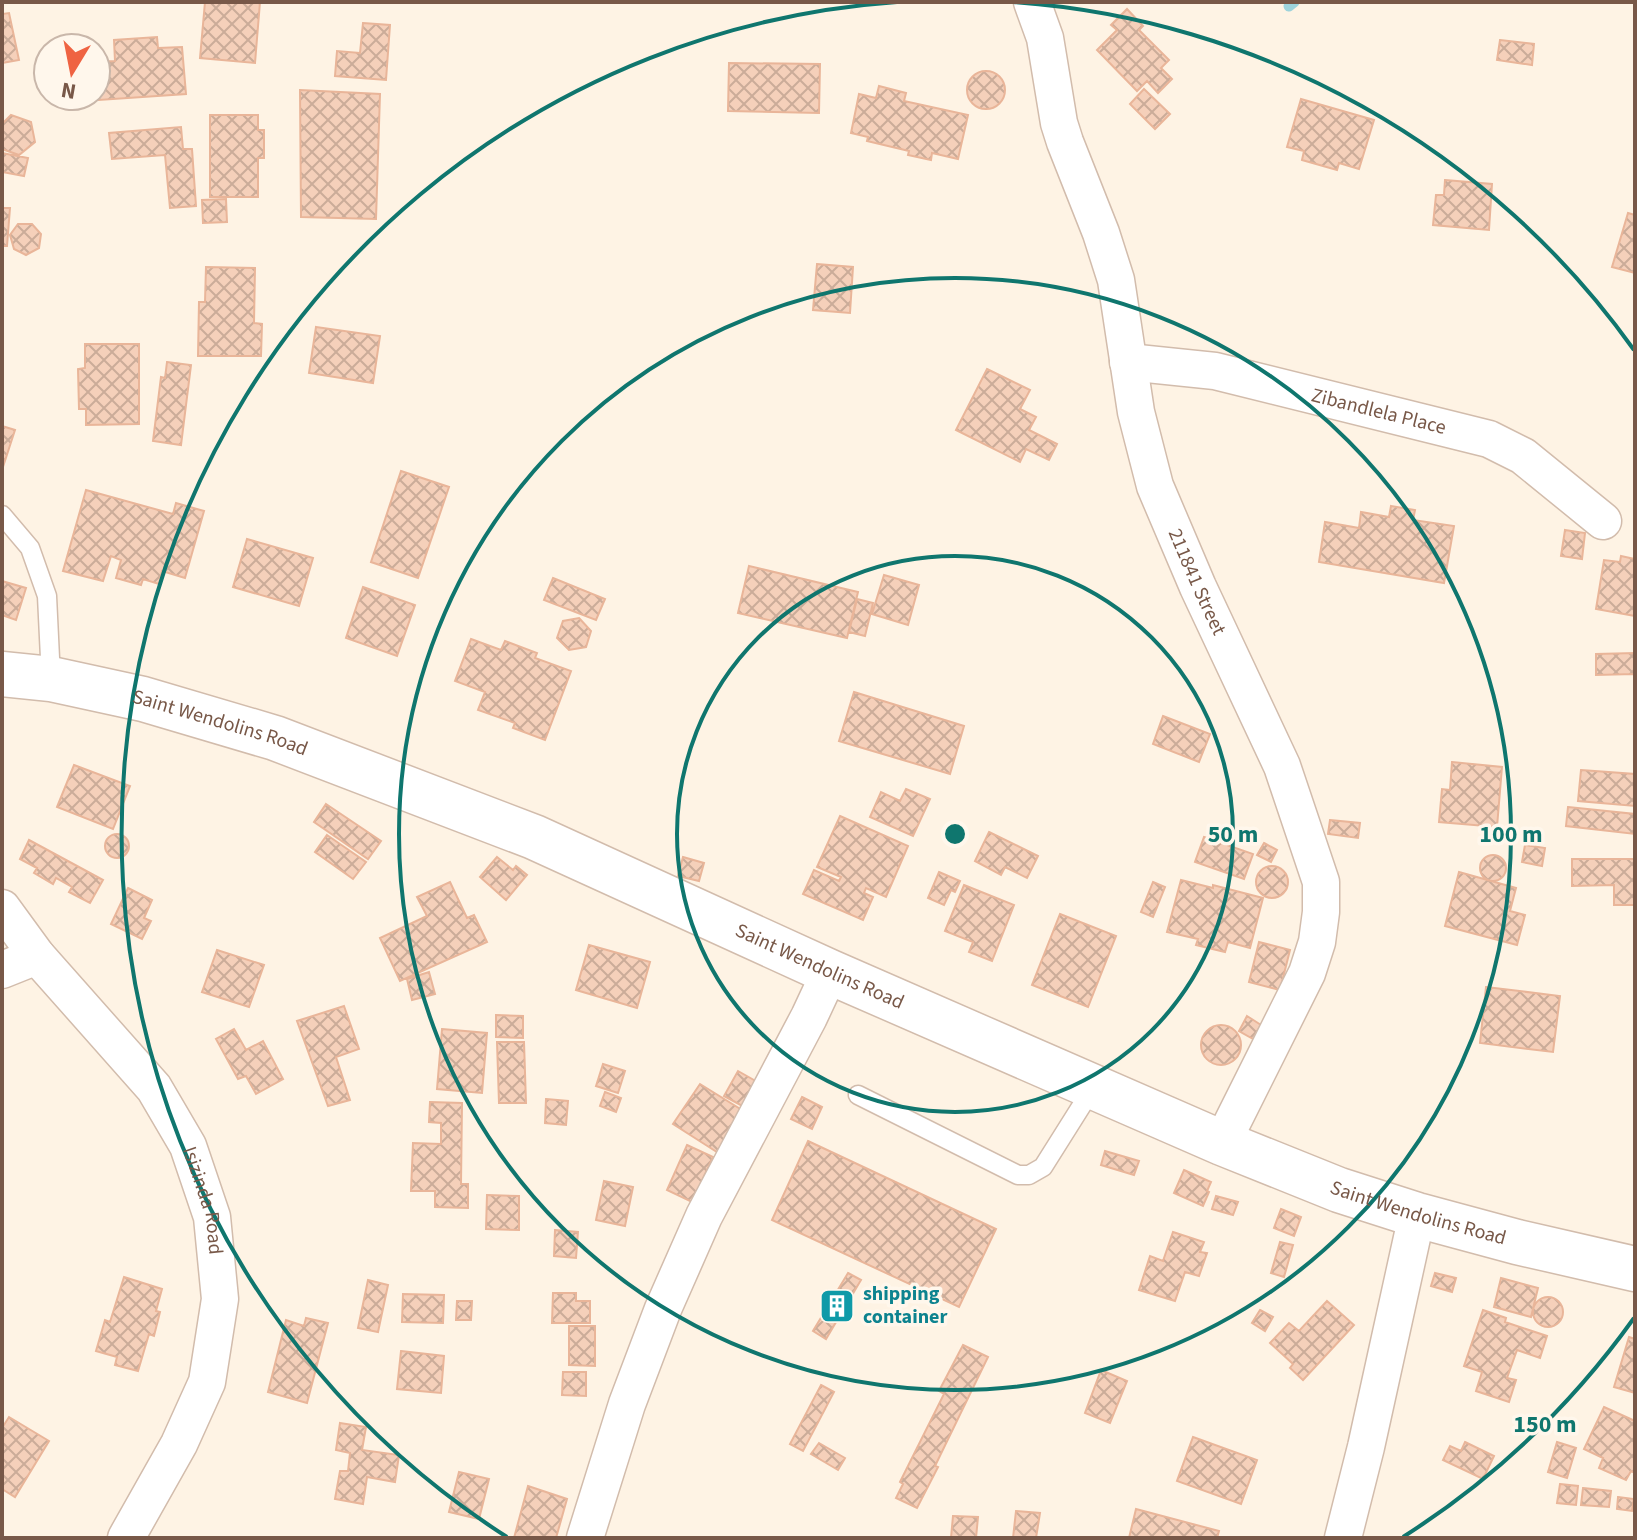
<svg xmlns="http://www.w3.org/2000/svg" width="1637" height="1540" font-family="'Source Sans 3',sans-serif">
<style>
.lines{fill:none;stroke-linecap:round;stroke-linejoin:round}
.stream{stroke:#9dd3db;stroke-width:11}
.building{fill:url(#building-cross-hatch);stroke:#e9b599;stroke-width:2}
.service-casing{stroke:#d2bcac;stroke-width:21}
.minor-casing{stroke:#d2bcac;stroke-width:39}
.tertiary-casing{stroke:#d2bcac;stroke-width:47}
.service{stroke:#fff;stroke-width:18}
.minor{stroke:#fff;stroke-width:36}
.tertiary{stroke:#fff;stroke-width:44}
.ring{fill:none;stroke:#0f766e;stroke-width:4}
.labels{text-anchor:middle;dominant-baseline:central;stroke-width:7;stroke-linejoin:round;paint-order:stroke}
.street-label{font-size:20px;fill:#785848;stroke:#fff7ec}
.culture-label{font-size:20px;font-weight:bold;fill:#0d838f;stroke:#fff7ec;text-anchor:start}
.centre{fill:#0f766e;stroke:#fff7ec;stroke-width:4}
.ring-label{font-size:24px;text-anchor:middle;font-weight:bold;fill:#0f766e;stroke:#fff7ec;stroke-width:7;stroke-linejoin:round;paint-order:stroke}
</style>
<defs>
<pattern id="building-cross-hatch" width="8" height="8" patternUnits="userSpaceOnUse" patternTransform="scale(2)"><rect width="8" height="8" fill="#f5d0ba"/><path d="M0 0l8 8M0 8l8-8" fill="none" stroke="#cbac99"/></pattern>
</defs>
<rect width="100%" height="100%" fill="#fef3e4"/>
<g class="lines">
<path class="stream" d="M1289,6L1294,2"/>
</g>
<path class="building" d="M205,2H260L255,63L200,58Z
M1127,9L1143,26L1139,30L1169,60L1161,68L1172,79L1158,93L1147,81L1137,91L1097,50L1117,30L1111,25Z
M9,13L19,60L2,63V14Z
M363,23L390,25L386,80L335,76L337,51L360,53Z
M157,37L158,48L182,47L186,94L99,100L96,62L115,61L114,40Z
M1500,40L1534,44L1532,65L1497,60Z
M729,63L820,64L819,113L728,111Z
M967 90a19 19 0 1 1 38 0a19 19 0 1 1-38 0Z
M879,86L906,93L904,101L968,115L958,159L932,153L931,160L908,155L909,151L867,141L868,137L851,133L859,94L876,98Z
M1144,89L1170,114L1155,129L1130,104Z
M300,90L380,94L376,219L301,217Z
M1301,99L1374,120L1359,169L1339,163L1337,170L1302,160L1304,151L1287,147Z
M11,115L31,122L35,142L19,155L2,149V124Z
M210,115H258V130H264V158H258V197H210Z
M181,127L183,149H192L196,206L170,208L165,155L112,159L109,133Z
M2,153L28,158L24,176L2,172Z
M1445,180L1492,184L1489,230L1433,225L1436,195H1444Z
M226,199L227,222L203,223L202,200Z
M2,208H10L7,246H2Z
M1628,213L1635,215V273L1612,267Z
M18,224H32L41,234L39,248L26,255L14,249L10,235Z
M817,264L853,267L850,313L813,310Z
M206,267L255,268L254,323L262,324L261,356H198L199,302H205Z
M316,327L380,336L373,383L309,373Z
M85,344H139V424L86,425V409H79L78,369L85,368Z
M167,362L191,365L181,445L153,441L161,377L165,378Z
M987,369L1030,390L1020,409L1036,417L1029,430L1057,444L1049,460L1026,449L1020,462L956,430Z
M2,426L15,430L2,470Z
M401,471L449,487L418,578L371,562Z
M86,490L173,514L176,503L204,511L185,578L162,571L159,584L143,579L141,585L116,578L121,560L111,556L103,581L63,571Z
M1391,506L1415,510L1413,520L1454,526L1444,583L1319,562L1325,522L1359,528L1361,512L1389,517Z
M1565,530L1585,533L1582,559L1561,556Z
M247,539L313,558L299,606L233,587Z
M1621,556L1635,559V616L1596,609L1604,560L1620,562Z
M749,566L858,592L847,638L738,613Z
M884,575L919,585L908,625L872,614Z
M553,578L605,599L596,620L544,600Z
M2,581L26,588L16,620L2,615Z
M363,587L415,605L397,656L346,638Z
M857,599L873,603L865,636L849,632Z
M579,618L591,631L586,647L569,650L557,638L563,621Z
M471,639L501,650L505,641L537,653L535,658L571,671L545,740L513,728L515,723L478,710L485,692L455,681Z
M1635,653V686L1634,674L1596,675V654Z
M854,692L964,726L950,774L839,741Z
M1163,716L1210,734L1199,762L1153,744Z
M1452,762L1502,767L1497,827L1439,822L1442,789L1450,790Z
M74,765L130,786L113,829L57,807Z
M1581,770L1635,774V806L1578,801Z
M906,789L930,799L913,836L870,817L881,792L900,801Z
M326,804L381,841L368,859L314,822Z
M1568,807L1635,814V834L1566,826Z
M840,816L908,846L886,897L866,888L864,893L873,897L863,920L803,894L814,870L839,881L841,877L817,867Z
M1330,820L1360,823L1358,838L1328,834Z
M989,832L1038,856L1027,878L1005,867L1001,875L975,861Z
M105 846a12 12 0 1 1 24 0a12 12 0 1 1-24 0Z
M327,835L366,862L353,879L315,852Z
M1204,837L1253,854L1244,879L1195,862Z
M29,840L103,880L90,903L69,892L72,887L56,878L53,884L34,873L37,868L20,859Z
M1264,843L1277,850L1271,862L1257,855Z
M1525,845L1545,848L1542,866L1522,862Z
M1480 868a13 13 0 1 1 26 0a13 13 0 1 1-26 0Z
M497,857L513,870L516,866L527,875L506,900L480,877Z
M683,857L704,863L699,881L678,876Z
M1572,859H1635V905H1614V885L1572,886Z
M1256 882a16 16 0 1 1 32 0a16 16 0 1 1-32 0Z
M939,872L960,881L955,892L951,890L944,905L928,898Z
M1459,872L1516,888L1510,911L1525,915L1517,945L1445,926Z
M1181,880L1213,888V885L1263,898L1250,948L1228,942L1225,952L1196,945L1198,939L1167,932Z
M450,882L467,918L474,915L487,942L400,981L380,938L427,916L417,897Z
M1153,882L1165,887L1153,917L1141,912Z
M964,885L1014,905L992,961L969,952L973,942L945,931Z
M128,888L152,900L144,918L151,921L142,939L111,924Z
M1060,914L1116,936L1088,1007L1032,985Z
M1259,942L1290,950L1280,990L1249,982Z
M589,945L650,962L637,1008L576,990Z
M217,950L264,965L249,1007L202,992Z
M429,972L435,994L412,1000L407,979Z
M1486,987L1560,996L1553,1052L1480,1043Z
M344,1006L359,1049L336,1057L350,1100L328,1106L297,1021Z
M496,1015L523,1016V1038L496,1037Z
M1247,1016L1261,1025L1253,1039L1239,1031Z
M1201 1045a20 20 0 1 1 40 0a20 20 0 1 1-40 0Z
M234,1029L246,1050L263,1041L283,1079L256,1094L246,1076L238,1079L216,1039Z
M442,1029L487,1033L482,1093L437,1089Z
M497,1042H524L526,1103H499Z
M603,1064L625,1071L618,1093L596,1086Z
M738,1071L761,1084L746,1108L724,1096Z
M700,1084L750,1115L723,1156L673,1124Z
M605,1092L621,1098L616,1112L600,1106Z
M802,1097L822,1107L812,1129L791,1119Z
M546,1099L568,1101L566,1125L545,1123Z
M430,1102L462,1103L461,1184H468V1208L435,1207V1191H411L413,1143L441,1144V1123L429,1122Z
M808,1141L996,1229L959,1307L772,1220Z
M687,1145L713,1157L692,1202L667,1190Z
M1105,1151L1139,1161L1134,1175L1101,1165Z
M1184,1170L1211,1182L1207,1191L1209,1192L1203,1206L1174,1193Z
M604,1181L633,1187L625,1226L596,1220Z
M487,1195L519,1196V1230L486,1229Z
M1216,1196L1238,1202L1233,1215L1212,1209Z
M1281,1209L1301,1217L1294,1236L1274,1228Z
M555,1230L578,1232L576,1258L554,1256Z
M1173,1232L1204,1242L1200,1252L1207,1253L1199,1276L1185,1272L1175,1301L1139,1290L1150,1256L1163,1261Z
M1280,1242L1293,1245L1284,1277L1271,1273Z
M848,1273L861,1280L826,1339L813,1331Z
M1435,1273L1456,1278L1452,1292L1431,1286Z
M124,1277L162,1289L156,1311L160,1312L154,1336L149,1334L138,1371L115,1365L117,1357L96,1351L105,1320L110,1322Z
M1501,1278L1538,1288L1531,1317L1494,1307Z
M368,1280L388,1285L378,1332L358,1328Z
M553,1293H576V1301H590V1323H552Z
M403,1294L444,1295L443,1323L402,1322Z
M1533 1312a15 15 0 1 1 30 0a15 15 0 1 1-30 0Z
M457,1301H472L471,1320H456Z
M1327,1301L1354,1325L1303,1380L1290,1368L1293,1364L1270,1343L1289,1323L1299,1331Z
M1260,1310L1273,1317L1265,1331L1252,1323Z
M1483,1310L1506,1318L1505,1322L1547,1336L1540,1358L1517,1350L1507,1378L1516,1380L1509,1402L1476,1391L1482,1372L1464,1366Z
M306,1318L328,1323L307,1403L268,1392L286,1320L304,1326Z
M569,1326H595V1366L569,1365Z
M1629,1337L1635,1339V1393L1614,1387Z
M963,1345L988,1357L935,1466L938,1467L917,1508L896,1498L903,1484L900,1482L944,1394L939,1391Z
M401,1351L444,1356L441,1393L397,1389Z
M1101,1370L1127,1381L1110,1423L1085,1413Z
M563,1372H586V1396L562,1395Z
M821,1385L834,1392L803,1451L790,1444Z
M1604,1407L1635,1421V1473L1631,1471L1626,1480L1599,1468L1603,1458L1584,1449Z
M9,1417L49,1441L15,1497L2,1489V1428Z
M340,1423L366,1427L362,1450L399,1455L395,1482L367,1477L363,1504L335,1499L340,1471H348L350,1453L336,1450Z
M1193,1437L1257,1460L1241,1504L1177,1481Z
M1465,1442L1494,1456L1483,1479L1443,1460L1450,1446L1461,1451Z
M1557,1442L1576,1448L1567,1478L1548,1472Z
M819,1443L845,1458L838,1470L811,1454Z
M459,1472L489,1479L479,1519L449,1512Z
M1560,1484L1578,1486L1576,1505L1557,1503Z
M528,1486L567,1499L556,1538H514Z
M1583,1488L1611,1491L1609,1507L1581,1505Z
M1618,1497L1634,1499L1632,1511L1617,1509Z
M1136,1509L1219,1531L1217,1538H1129Z
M1016,1511L1040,1513L1036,1538H1013Z
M953,1516L978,1517L976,1538H951Z"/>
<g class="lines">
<g class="service-casing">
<path id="service" d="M2,515L30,548L47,596L51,679
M858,1095L1018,1175H1029L1043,1167L1094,1086"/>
</g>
<g class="minor-casing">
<g id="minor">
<path id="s1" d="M1032,2L1045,38L1059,123L1065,142L1101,233L1116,280L1136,412L1155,486L1198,587L1282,766L1321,882V912L1317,942L1307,973L1222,1143"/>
<path id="s2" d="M1128,362L1215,371L1489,439L1523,456L1603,521"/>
<path id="s3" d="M2,908L37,956L154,1088L188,1146L212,1217L220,1299L207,1382L179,1444L126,1538"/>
<path d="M2,970L37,956"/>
<path d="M585,1538L627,1404L663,1309L704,1216L809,1017L830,972"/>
<path d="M1343,1538L1366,1447L1417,1215"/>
</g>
</g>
<g class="tertiary-casing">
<g id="tertiary">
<path id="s4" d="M2,674L51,679L143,699L275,738L534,837L830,972L1222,1143L1339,1190L1417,1215L1517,1242L1635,1269"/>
</g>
</g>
<use href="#service" class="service"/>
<use href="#minor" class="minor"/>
<use href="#tertiary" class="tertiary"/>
</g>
<g class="ring">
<circle cx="955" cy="834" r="278"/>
<circle cx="955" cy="834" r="556"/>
<path d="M1634 1318A834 834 0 0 1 1403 1537M507 1537A834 834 0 0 1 897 2M1013 2A834 834 0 0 1 1634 350"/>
</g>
<defs>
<g id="building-square" transform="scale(1.8)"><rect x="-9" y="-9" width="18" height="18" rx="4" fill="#0f9aa8" stroke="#fff7ec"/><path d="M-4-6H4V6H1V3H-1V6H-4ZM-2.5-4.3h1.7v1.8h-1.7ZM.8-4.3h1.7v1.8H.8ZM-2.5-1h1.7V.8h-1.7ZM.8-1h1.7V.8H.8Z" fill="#fff"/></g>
</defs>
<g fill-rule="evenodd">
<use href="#building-square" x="837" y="1306"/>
</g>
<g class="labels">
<g class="street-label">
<text stroke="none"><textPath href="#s2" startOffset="256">Zibandlela Place</textPath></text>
<text stroke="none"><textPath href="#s1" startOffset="606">211841 Street</textPath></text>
<text stroke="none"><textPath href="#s4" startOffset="224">Saint Wendolins Road</textPath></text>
<text stroke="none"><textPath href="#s4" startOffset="872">Saint Wendolins Road</textPath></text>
<text stroke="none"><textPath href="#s3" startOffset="360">Isizinda Road</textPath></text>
<text stroke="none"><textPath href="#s4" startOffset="1520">Saint Wendolins Road</textPath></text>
</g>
<g class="culture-label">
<text x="863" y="1294">shipping<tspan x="863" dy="23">container</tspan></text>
</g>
</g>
<circle cx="955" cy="834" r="12" class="centre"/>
<g class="ring-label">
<text x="1233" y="842">50 m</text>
<text x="1511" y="842">100 m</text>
<text x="1545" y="1432">150 m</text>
</g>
<rect width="1637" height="1540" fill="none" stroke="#785848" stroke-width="8"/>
<g transform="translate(72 72) rotate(190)"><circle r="38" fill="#fff7ec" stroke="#c9b7aa" stroke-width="2"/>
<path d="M0-6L14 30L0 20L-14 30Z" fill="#ef6342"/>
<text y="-12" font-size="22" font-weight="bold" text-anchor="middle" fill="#785848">N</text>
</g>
</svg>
